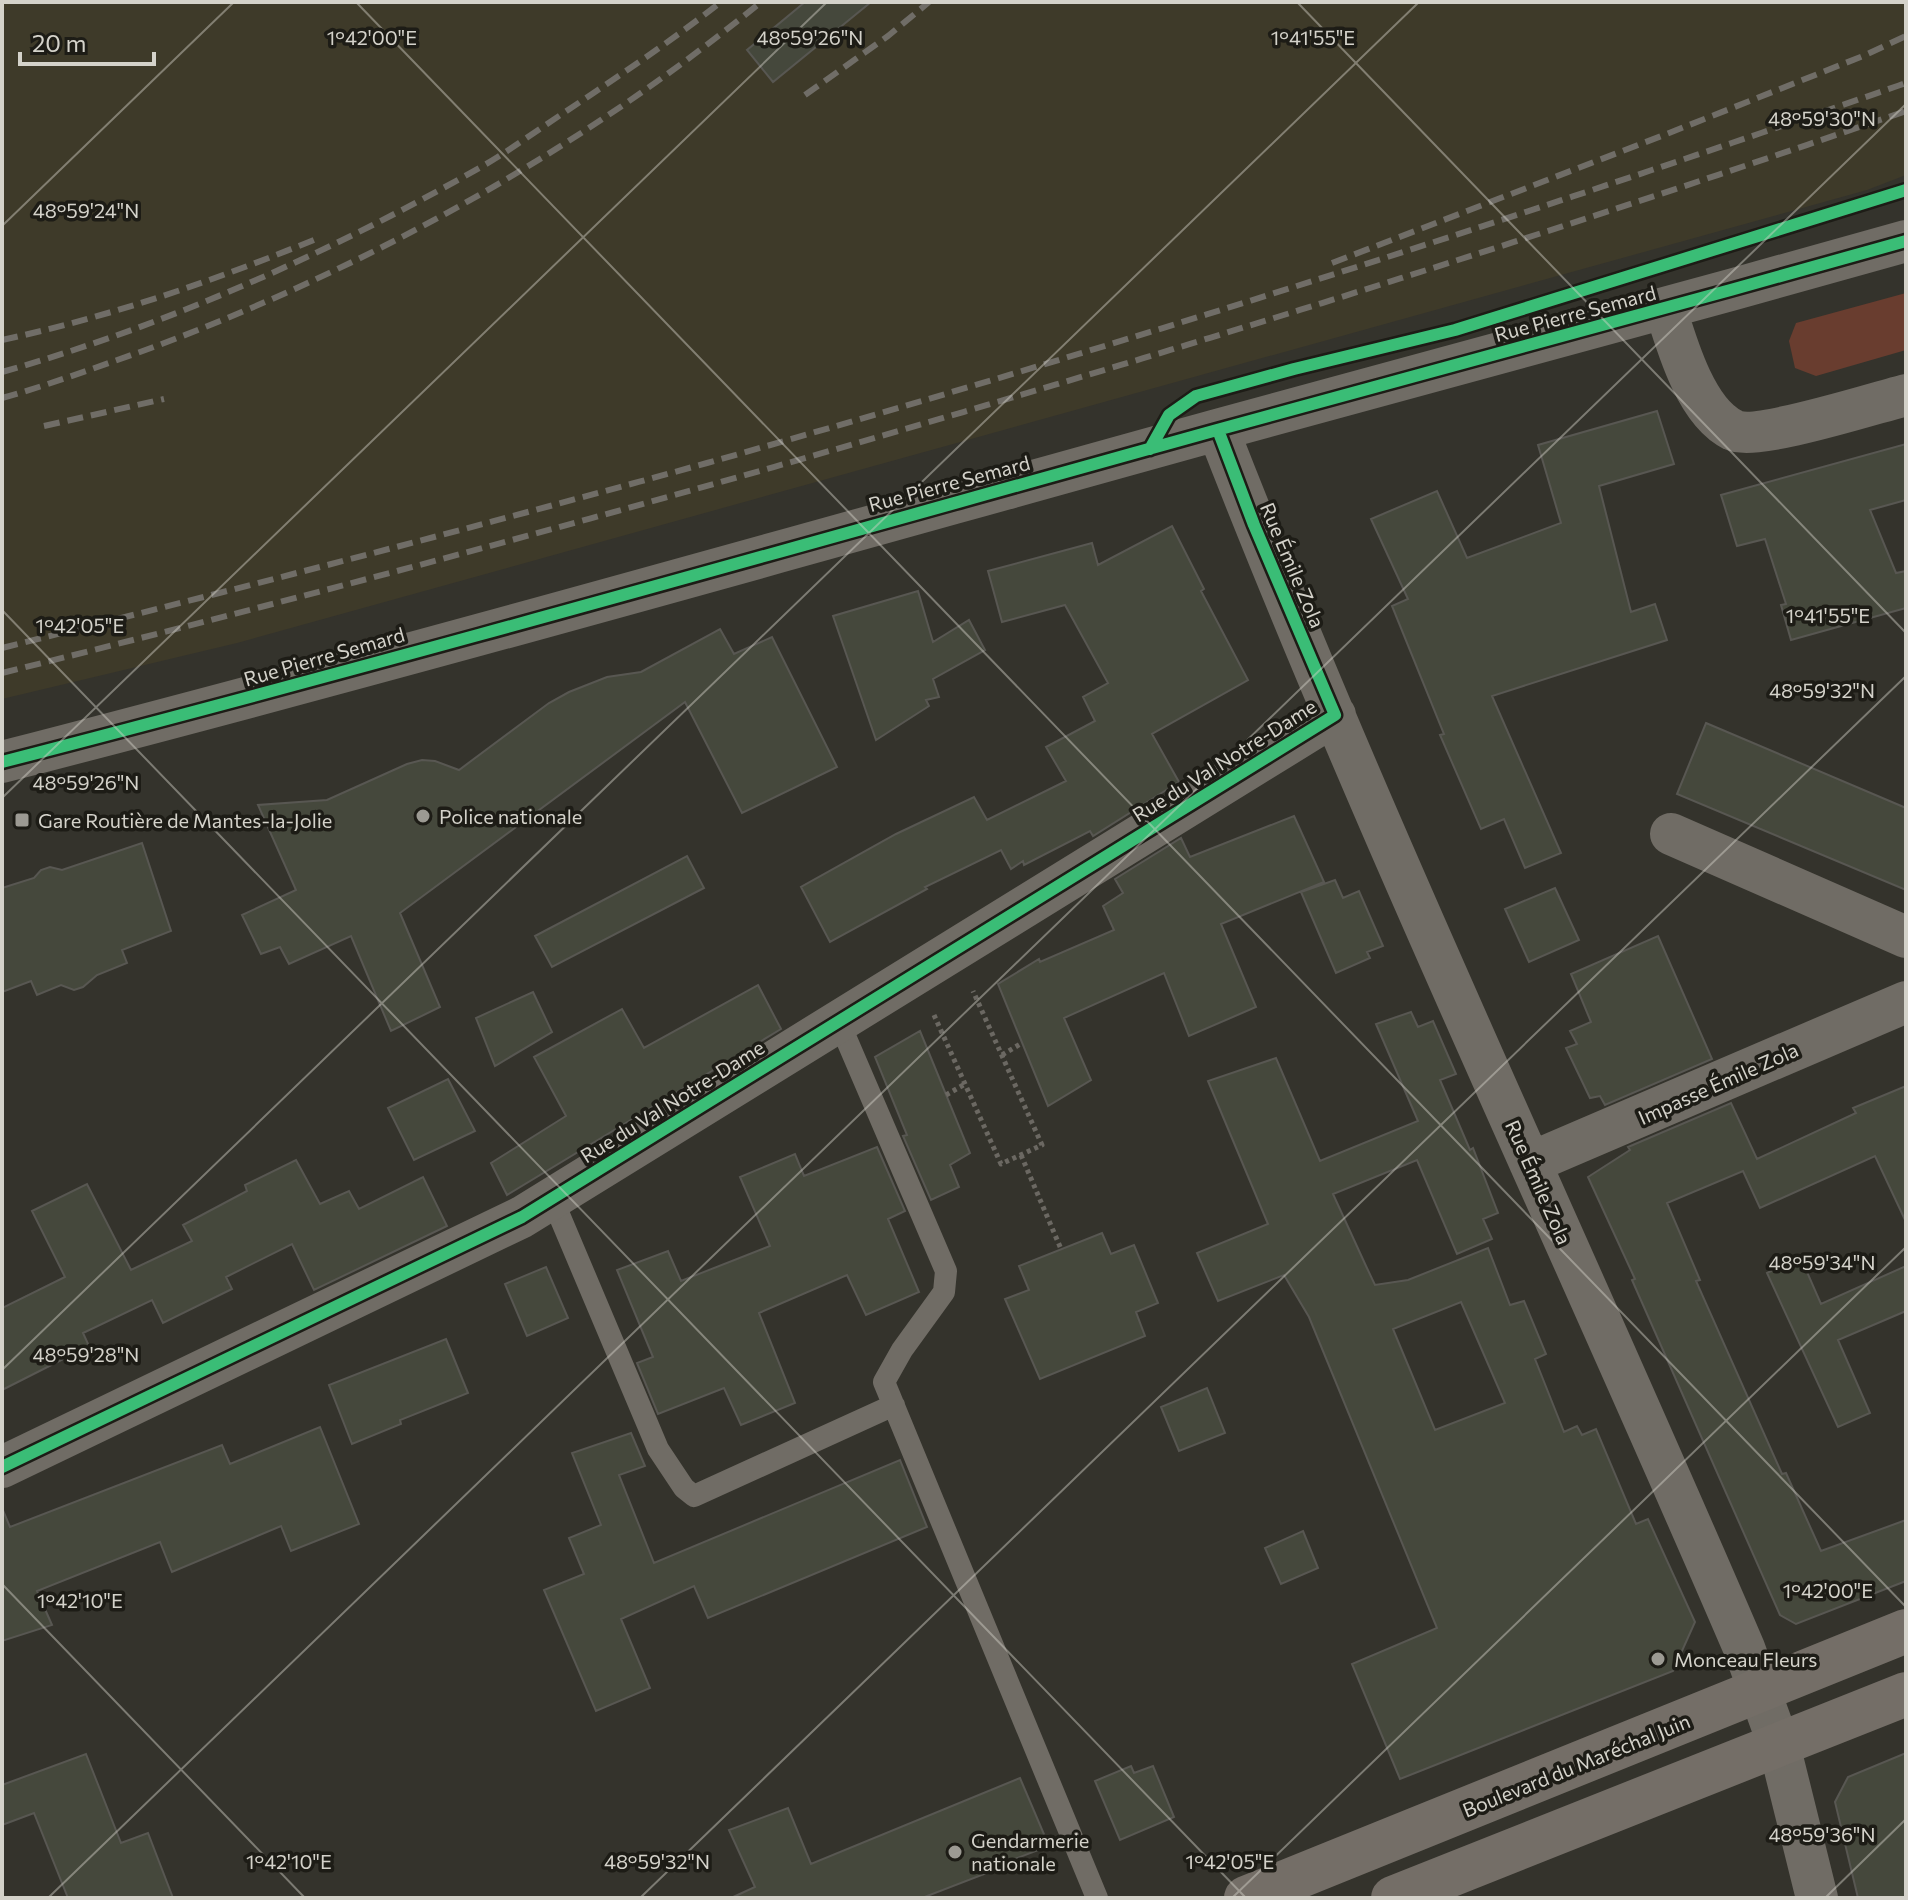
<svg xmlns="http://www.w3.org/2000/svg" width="1908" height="1900" font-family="Commissioner,sans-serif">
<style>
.built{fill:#3e3a29}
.green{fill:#693d2f}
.building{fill:#45483c;stroke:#585752;stroke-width:2;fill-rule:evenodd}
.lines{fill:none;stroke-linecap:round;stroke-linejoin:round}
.path{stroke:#6b6862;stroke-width:5;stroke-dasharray:4 4;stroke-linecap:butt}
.service{stroke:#706c65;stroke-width:22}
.minor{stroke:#706c65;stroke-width:42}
.secondary{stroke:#746e67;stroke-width:44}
.rail{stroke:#706d67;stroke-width:6;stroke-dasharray:16 8;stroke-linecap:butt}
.cycleway-casing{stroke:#1d1c16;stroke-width:17}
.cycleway{stroke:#3abd76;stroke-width:12}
.ticks{fill:none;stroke:#d4d2ca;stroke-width:2;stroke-opacity:0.45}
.poi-dot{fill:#9c9a93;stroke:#1d1c16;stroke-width:3}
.labels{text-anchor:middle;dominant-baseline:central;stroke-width:7;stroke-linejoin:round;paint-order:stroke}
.street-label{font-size:20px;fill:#d4d2ca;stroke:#1d1c16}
.poi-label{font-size:20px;fill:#d4d2ca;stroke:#1d1c16;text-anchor:start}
.ticks-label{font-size:20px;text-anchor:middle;fill:#d4d2ca;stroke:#1d1c16;stroke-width:7;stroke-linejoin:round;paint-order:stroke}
</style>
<rect width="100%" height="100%" fill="#34332c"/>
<path class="built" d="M2,2H1906V175L1867,190L237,643L2,699Z"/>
<path class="green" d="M1906,293V350L1816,376L1795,368L1789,341L1796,323Z"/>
<path class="building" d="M805,2H871L773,82L747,50Z
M1657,411L1674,464L1599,486L1631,612L1655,604L1667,640L1492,696L1561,853L1525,868L1504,819L1481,829L1440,735L1444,734L1392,606L1408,599L1371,519L1437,491L1467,558L1561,523L1538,445Z
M1906,444V500L1870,510L1896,573L1906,571V608L1791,640L1781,605L1786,604L1765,539L1737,546L1721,495Z
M1172,526L1204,589L1201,591L1248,680L1152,734L1179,782L1093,836L1090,831L1024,865L1023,861L1011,869L1001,850L925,887L927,889L830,942L801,887L896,834L974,797L987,820L1066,781L1046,747L1095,721L1083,697L1108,683L1065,605L1002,622L988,571L1092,543L1098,565Z
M918,591L933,642L969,620L985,650L933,679L939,697L926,700L929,706L876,740L833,616Z
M720,629L734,654L772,637L837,767L742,813L685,702L400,913L440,1007L391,1031L351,936L289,964L280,947L261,954L242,915L296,890L258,805L327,800L407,764L422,760L435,761L459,770L549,703L569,692L607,677L641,672Z
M1706,723L1906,808V890L1677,794Z
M1294,816L1324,882L1221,924L1256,1007L1189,1036L1164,973L1064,1018L1091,1080L1048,1106L998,984L1039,959L1040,962L1114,930L1103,906L1123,893L1115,879L1181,838L1190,857Z
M142,843L171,931L122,950L127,963L97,975L83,987L74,990L61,985L37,995L31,981L2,992V888L34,878L41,870L50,867L62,870Z
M687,856L704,888L552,967L535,936Z
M1335,880L1343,898L1359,891L1383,946L1367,952L1370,958L1336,973L1301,892Z
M1555,888L1579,940L1529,962L1505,909Z
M1658,936L1712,1059L1605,1105L1600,1096L1590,1098L1566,1048L1577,1044L1570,1031L1591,1022L1571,974Z
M758,985L781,1029L507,1195L491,1163L566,1116L534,1057L622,1009L644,1048Z
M533,992L552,1032L495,1066L476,1018Z
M1411,1012L1418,1027L1433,1021L1456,1074L1440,1080L1470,1150L1473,1148L1498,1213L1483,1219L1492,1239L1457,1254L1417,1160L1333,1194L1366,1266L1375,1285L1408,1280L1488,1248L1510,1305L1524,1301L1546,1354L1535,1359L1564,1432L1577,1426L1582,1435L1596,1429L1636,1524L1648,1519L1695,1622L1673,1671L1400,1779L1352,1664L1437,1628L1309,1317L1284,1275L1218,1301L1197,1253L1268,1224L1208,1081L1276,1058L1320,1161L1418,1121L1376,1024ZM1461,1302L1505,1403L1435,1430L1393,1329Z
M920,1031L970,1153L950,1165L959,1187L931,1200L903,1136L907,1135L875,1057Z
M448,1079L475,1131L414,1160L388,1108Z
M1906,1086V1222L1875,1156L1760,1208L1743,1171L1667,1203L1700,1280L1696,1281L1782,1474L1786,1473L1821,1551L1906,1520V1581L1796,1624L1780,1615L1632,1280L1635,1279L1588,1177L1630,1150L1628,1147L1731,1103L1757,1159L1856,1113L1853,1108Z
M877,1147L905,1211L888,1219L919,1292L866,1315L847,1275L759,1313L795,1403L741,1425L724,1388L658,1414L637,1363L653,1357L617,1270L668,1251L681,1281L770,1246L740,1177L795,1154L804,1176Z
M296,1160L320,1204L349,1191L359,1209L423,1177L447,1226L314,1290L292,1244L226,1277L232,1289L163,1323L152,1300L83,1333L89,1346L2,1390V1308L65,1277L32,1211L87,1184L131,1270L192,1241L183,1225L247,1191L245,1185Z
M1102,1233L1111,1254L1134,1245L1158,1303L1136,1312L1145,1336L1040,1379L1005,1299L1029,1290L1019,1266Z
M1800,1256L1821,1304L1906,1266V1311L1838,1340L1870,1413L1838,1427L1767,1273Z
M546,1267L568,1318L527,1336L505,1284Z
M446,1339L468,1393L400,1420L401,1424L352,1444L329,1385Z
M1207,1388L1225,1433L1179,1451L1161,1407Z
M320,1427L359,1524L291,1551L281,1526L172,1572L160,1542L37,1591L52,1625L2,1641V1508L10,1527L222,1445L230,1464Z
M631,1433L645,1466L619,1475L654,1563L900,1460L927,1527L708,1618L694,1586L621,1619L650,1688L596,1711L544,1590L584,1574L569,1538L601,1525L572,1453Z
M1303,1531L1318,1568L1281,1584L1265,1548Z
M1906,1753V1898H1858L1835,1802L1848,1777Z
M86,1754L121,1843L148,1833L173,1898H68L34,1813L2,1825V1785Z
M1131,1766L1134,1773L1153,1766L1174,1817L1120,1840L1095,1781Z
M1020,1778L1049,1846L999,1865L1000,1868L922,1898H731L755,1887L729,1830L788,1808L811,1864Z"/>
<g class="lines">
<path class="path" d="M934,1015L1001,1164L1042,1145L973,991
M1002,1055L1022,1043
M946,1095L965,1084
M1021,1155L1061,1249"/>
<path class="service" d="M839,1022L946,1271L944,1292L902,1350L884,1382L1097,1898
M552,1198L658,1449L684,1488L694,1496L894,1405"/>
<path class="minor" d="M1666,310C1677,346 1696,412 1733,430C1757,441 1874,403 1906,395
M1218,430C1378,841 1570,1242 1744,1648L1779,1745L1817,1898
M2,762C409,657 813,542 1217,430C1447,366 1677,306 1906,241
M1671,834L1906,937
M1530,1163L1906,1002
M2,1467L522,1217L1335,715"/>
<path class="secondary" d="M1246,1898L1906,1631
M1393,1898L1906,1694"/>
<path class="rail" d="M805,95L888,36L929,2
M1332,263L1664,135L1863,56L1906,36
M2,340C113,316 216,280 321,237
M2,372C168,325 331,252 481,167C509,151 536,131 562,114C616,78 670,42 721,2
M2,398C49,385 94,368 140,352C362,271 578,152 761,2
M44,426L164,399
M2,648C238,589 473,528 707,463C1111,349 1510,221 1906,83
M2,673C644,513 1280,327 1906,111"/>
<g class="cycleway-casing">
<path id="cycleway" d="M1150,449L1169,415L1196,396L1294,369L1455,330L1906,190
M2,762C409,657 813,542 1217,430C1447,366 1677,306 1906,241
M2,1467L522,1217L1335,715L1254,525L1218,430"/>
</g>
<use href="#cycleway" class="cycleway"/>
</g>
<path class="ticks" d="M356,2L1906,1607M1297,2L1906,633M2,226L234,2M2,610L1246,1898M2,798L827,2M2,1370L1419,2M2,1584L305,1898M48,1898L1906,104M640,1898L1906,676M1232,1898L1906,1247M1825,1898L1906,1819"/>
<g class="poi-dot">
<circle cx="423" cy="816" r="8"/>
<rect x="14" y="812" width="16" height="16" rx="4"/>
<circle cx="1658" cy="1659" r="8"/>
<circle cx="955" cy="1852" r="8"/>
</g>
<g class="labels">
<g class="street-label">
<text transform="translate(1575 313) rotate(-15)">Rue Pierre Semard</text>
<text transform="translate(949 483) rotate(-15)">Rue Pierre Semard</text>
<text transform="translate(1293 565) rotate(67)">Rue Émile Zola</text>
<text transform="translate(324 656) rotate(-16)">Rue Pierre Semard</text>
<text transform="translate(1224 760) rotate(-32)">Rue du Val Notre-Dame</text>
<text transform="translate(1718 1083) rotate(-24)">Impasse Émile Zola</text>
<text transform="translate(672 1101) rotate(-32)">Rue du Val Notre-Dame</text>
<text transform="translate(1539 1182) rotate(66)">Rue Émile Zola</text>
<text transform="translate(1576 1765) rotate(-22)">Boulevard du Maréchal Juin</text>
</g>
<g class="poi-label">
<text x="439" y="816">Police nationale</text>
<text x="38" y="820">Gare Routière de Mantes-la-Jolie</text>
<text x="1674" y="1659">Monceau Fleurs</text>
<text x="971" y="1840">Gendarmerie<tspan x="971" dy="23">nationale</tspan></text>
</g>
</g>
<g class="ticks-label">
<text x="810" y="45">48°59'26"N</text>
<text x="372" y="45">1°42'00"E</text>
<text x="1313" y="45">1°41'55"E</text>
<text x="1822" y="126">48°59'30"N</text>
<text x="86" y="218">48°59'24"N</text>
<text x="1828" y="623">1°41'55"E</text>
<text x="80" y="633">1°42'05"E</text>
<text x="1822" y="698">48°59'32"N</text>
<text x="86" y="790">48°59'26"N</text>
<text x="1822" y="1270">48°59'34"N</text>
<text x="86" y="1362">48°59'28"N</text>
<text x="1828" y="1598">1°42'00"E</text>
<text x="80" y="1608">1°42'10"E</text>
<text x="1822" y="1842">48°59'36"N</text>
<text x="289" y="1869">1°42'10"E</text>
<text x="1230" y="1869">1°42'05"E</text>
<text x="657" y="1869">48°59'32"N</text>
</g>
<rect width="1908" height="1900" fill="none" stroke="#d4d2ca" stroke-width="8"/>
<path d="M20 52v12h134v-12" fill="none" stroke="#d4d2ca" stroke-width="4"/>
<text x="32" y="52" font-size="24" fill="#d4d2ca" stroke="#1d1c16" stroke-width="6" paint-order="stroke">20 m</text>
</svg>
